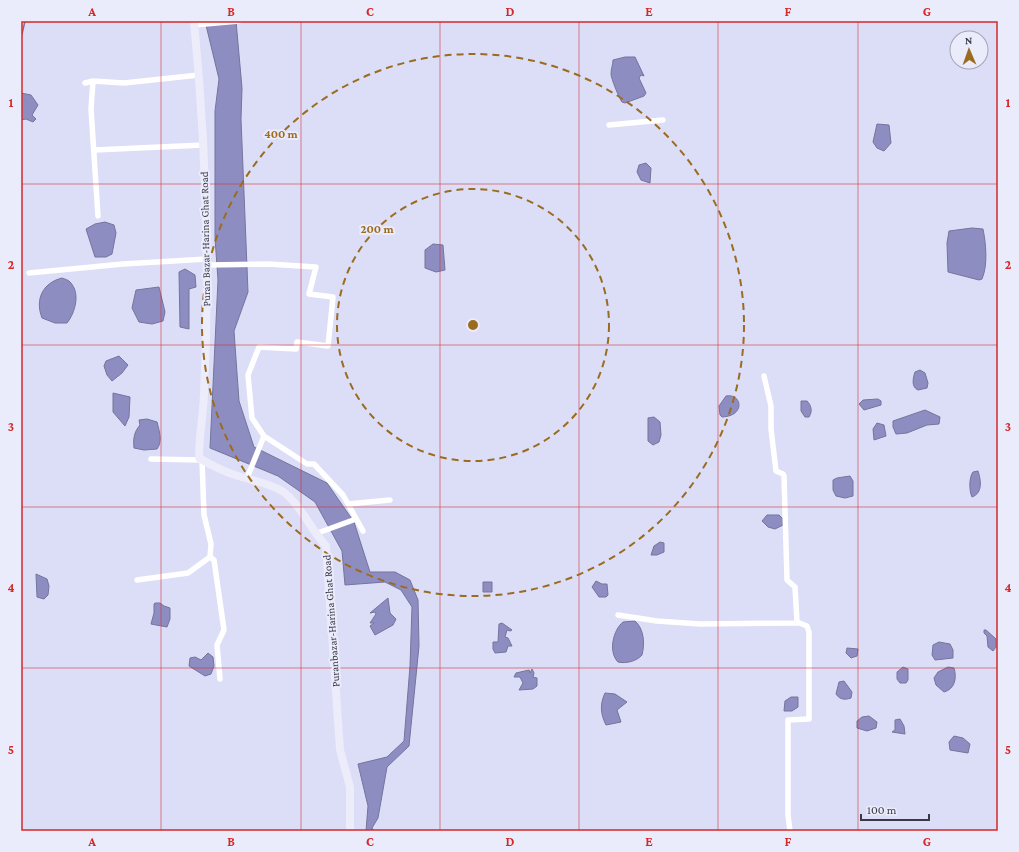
<svg xmlns="http://www.w3.org/2000/svg" width="1019" height="852" font-family="'Crimson Pro',serif">
<style>
.water{fill:#8e8dc2;stroke:#75749c}
.lines{fill:none;stroke-linecap:round;stroke-linejoin:round}
.stream{stroke:#75749c;stroke-width:1.5}
.street{stroke:#fff;stroke-width:5.5}
.secondary{stroke:#ececfb;stroke-width:8}
.grid{fill:none;stroke:#d62828;stroke-width:1;stroke-opacity:0.55}
.ring{fill:none;stroke:#9b6b1e;stroke-width:2;stroke-dasharray:7 5}
.labels{text-anchor:middle;dominant-baseline:central;stroke-width:4;stroke-linejoin:round;paint-order:stroke}
.street-label{font-size:11px;fill:#3a3a45;stroke:#eaebfb}
.centre{fill:#9b6b1e;stroke:#eaebfb;stroke-width:2}
.ring-label{font-size:12px;text-anchor:middle;font-weight:bold;fill:#9b6b1e;stroke:#eaebfb;stroke-width:4;stroke-linejoin:round;paint-order:stroke}
.neatline{fill:none;stroke:#d62828;stroke-width:1.5}
.grid-label{font-size:13px;text-anchor:middle;font-weight:bold;fill:#d62828}
</style>
<rect width="100%" height="100%" fill="#dcddf7"/>
<path class="water" d="M205,21H236L242,88L241,119L248,292L234,331L239,401L254,447L327,483L354,522L370,572H395L410,580L418,600L419,646L409,746L387,767L378,818L372,828L374,831H366L368,806L358,764L387,757L404,741L410,666L412,607L401,590L385,582L345,585L342,551L315,502L278,476L210,448L218,280L215,238V111L219,79Z
M625,57H635L644,76L641,75L639,78L646,93L644,96L625,103L622,102C619,98 611,78 611,74C611,69 613,64 613,60Z
M21,93L31,95L38,105L32,115L36,119L33,122L26,119L21,120Z
M877,124L889,125L891,143L884,151L877,148L873,142Z
M646,163L651,168L650,183L641,180L637,172L639,165Z
M105,222L114,225L116,233L112,254L106,257H95L86,229L95,224Z
M972,228L983,229C986,244 988,265 982,279L979,280L948,272L947,243L949,231Z
M433,244L443,245L445,270L436,272L425,268V250Z
M185,269L195,275L196,287L189,289V329L180,327L179,272Z
M62,278C64,279 69,280 70,282C81,293 75,313 67,323H55L42,318C35,300 42,283 62,278Z
M159,287L165,312L163,321L152,324L139,322L132,308L136,290Z
M119,356L128,365L122,373L112,381L107,375L104,366L106,361Z
M920,370L925,373L928,383L927,388L918,390C911,387 913,378 915,372Z
M113,393L130,397L129,417L125,426L113,412Z
M726,396C742,393 746,416 722,417L720,415L719,406Z
M878,399L881,401V405L864,410L859,404L863,400Z
M801,401H807C811,405 813,411 809,417H805L801,411Z
M925,410L940,417L939,424L927,425L907,433L896,434L893,427V421Z
M654,417L660,422L661,435L659,442L653,445L648,441V418Z
M147,419L157,422C159,430 163,441 157,449L144,450L134,448C133,439 134,432 140,425L139,420Z
M877,423L884,425L886,436L874,440L873,429Z
M978,471C981,480 983,493 972,497C969,491 969,477 973,472Z
M850,476L853,481V496L845,498L836,496L833,490V480L837,478Z
M767,515H779L783,519V525L775,529L768,527L762,521Z
M660,542L664,543V552L657,555H651L654,546Z
M36,574L47,579L49,586L48,595L44,599L37,597Z
M596,581L602,584H607L608,595L606,597H599L592,587Z
M483,582H492V592H483Z
M388,598L390,613L396,619L393,625L375,635L370,626L374,623H370L376,614L375,612L370,613Z
M155,603H160L164,606L170,608V619L167,627L151,624L154,613V604Z
M635,621C644,629 645,643 642,655C637,661 626,664 618,662C608,652 613,630 623,622Z
M502,623L512,630L510,631L507,630L505,637L508,638L512,646H508L506,652L495,653L493,649V642H498L499,624Z
M986,630L996,639V647L993,651L988,647L987,636L984,633V630Z
M939,642L950,644L953,650V658L935,660L932,655L933,645Z
M847,648L858,649L857,656L851,658L846,653Z
M208,653L213,657L214,666L211,674L205,676L189,666L190,658L195,657L201,660Z
M903,667L908,669V680L906,683H900L897,679V672Z
M948,667L954,668C957,678 955,689 944,692L936,685L934,678L938,672Z
M532,669L534,673L533,677L537,678V686L533,689L519,690L523,683L520,677H514L516,673L529,670L530,673Z
M844,681L852,692L851,698C845,700 840,700 836,694L839,682Z
M605,693L615,694L627,702L617,710L621,722L606,725C600,713 600,704 605,693Z
M791,697H798V707L792,711H784L785,701Z
M869,716L877,722L876,728L867,731L857,728V721L862,717Z
M900,719L904,726L905,734L892,732L895,730V720Z
M954,736L963,738L970,744L968,753L950,750L949,742Z"/>
<g class="lines">
<path class="stream" d="M22,34L25,21"/>
<path class="street" d="M194,25L239,21
M93,81L91,109L98,216
M85,83L93,81L124,83L199,75
M609,125L663,120
M95,150L203,145
M207,265L268,264L316,267L309,294L333,297L328,346L297,342L296,349L259,347L248,375L252,418L264,436L307,464H314L343,495L363,531
M29,273L123,264L207,259
M764,376L771,406V429L776,471L783,474L784,476L787,580L795,587L797,622L807,626L809,632V719L788,720V815L790,831
M151,459L202,460L204,515L211,544L210,557L214,560L224,630L217,645L220,679
M247,478L264,436
M348,504L390,500
M315,534L356,519
M137,580L188,573L210,557
M618,615L657,621L700,624L798,623"/>
<path class="secondary" d="M194,21C206,145 210,270 204,394C203,416 199,437 199,458C211,465 222,471 235,475C251,480 268,483 282,491C299,502 311,530 326,546L340,750L350,787V831"/>
</g>
<path class="grid" d="M161,21V831M301,21V831M440,21V831M579,21V831M718,21V831M858,21V831M21,184H998M21,345H998M21,507H998M21,668H998"/>
<g class="ring">
<circle cx="473" cy="325" r="136"/>
<circle cx="473" cy="325" r="271"/>
</g>
<g class="labels">
<g class="street-label">
<text transform="translate(205 239) rotate(-91)">Puran Bazar-Harina Ghat Road</text>
<text transform="translate(331 621) rotate(-94)">Puranbazar-Harina Ghat Road</text>
</g>
</g>
<circle cx="473" cy="325" r="6" class="centre"/>
<g class="ring-label">
<text x="281" y="138">400 m</text>
<text x="377" y="233">200 m</text>
</g>
<rect width="1019" height="852" fill="none" stroke="#eaebfb" stroke-width="44"/>
<g transform="translate(969 50) rotate(358)"><circle r="19" fill="#eaebfb" stroke="#a4a4b2"/>
<path d="M0-3L7 15L0 10L-7 15Z" fill="#9b6b1e"/>
<text y="-6" font-size="11" font-weight="bold" text-anchor="middle" fill="#3a3a45">N</text>
</g>
<path d="M861 814v6h68v-6" fill="none" stroke="#3a3a45" stroke-width="2"/>
<text x="867" y="814" font-size="12" fill="#3a3a45" stroke="#eaebfb" stroke-width="3" paint-order="stroke">100 m</text>
<rect x="22" y="22" width="975" height="808" class="neatline"/>
<g class="grid-label">
<text x="92" y="16">A</text>
<text x="231" y="16">B</text>
<text x="370" y="16">C</text>
<text x="510" y="16">D</text>
<text x="649" y="16">E</text>
<text x="788" y="16">F</text>
<text x="927" y="16">G</text>
<text x="11" y="107">1</text>
<text x="1008" y="107">1</text>
<text x="11" y="269">2</text>
<text x="1008" y="269">2</text>
<text x="11" y="431">3</text>
<text x="1008" y="431">3</text>
<text x="11" y="592">4</text>
<text x="1008" y="592">4</text>
<text x="11" y="754">5</text>
<text x="1008" y="754">5</text>
<text x="92" y="846">A</text>
<text x="231" y="846">B</text>
<text x="370" y="846">C</text>
<text x="510" y="846">D</text>
<text x="649" y="846">E</text>
<text x="788" y="846">F</text>
<text x="927" y="846">G</text>
</g>
</svg>
